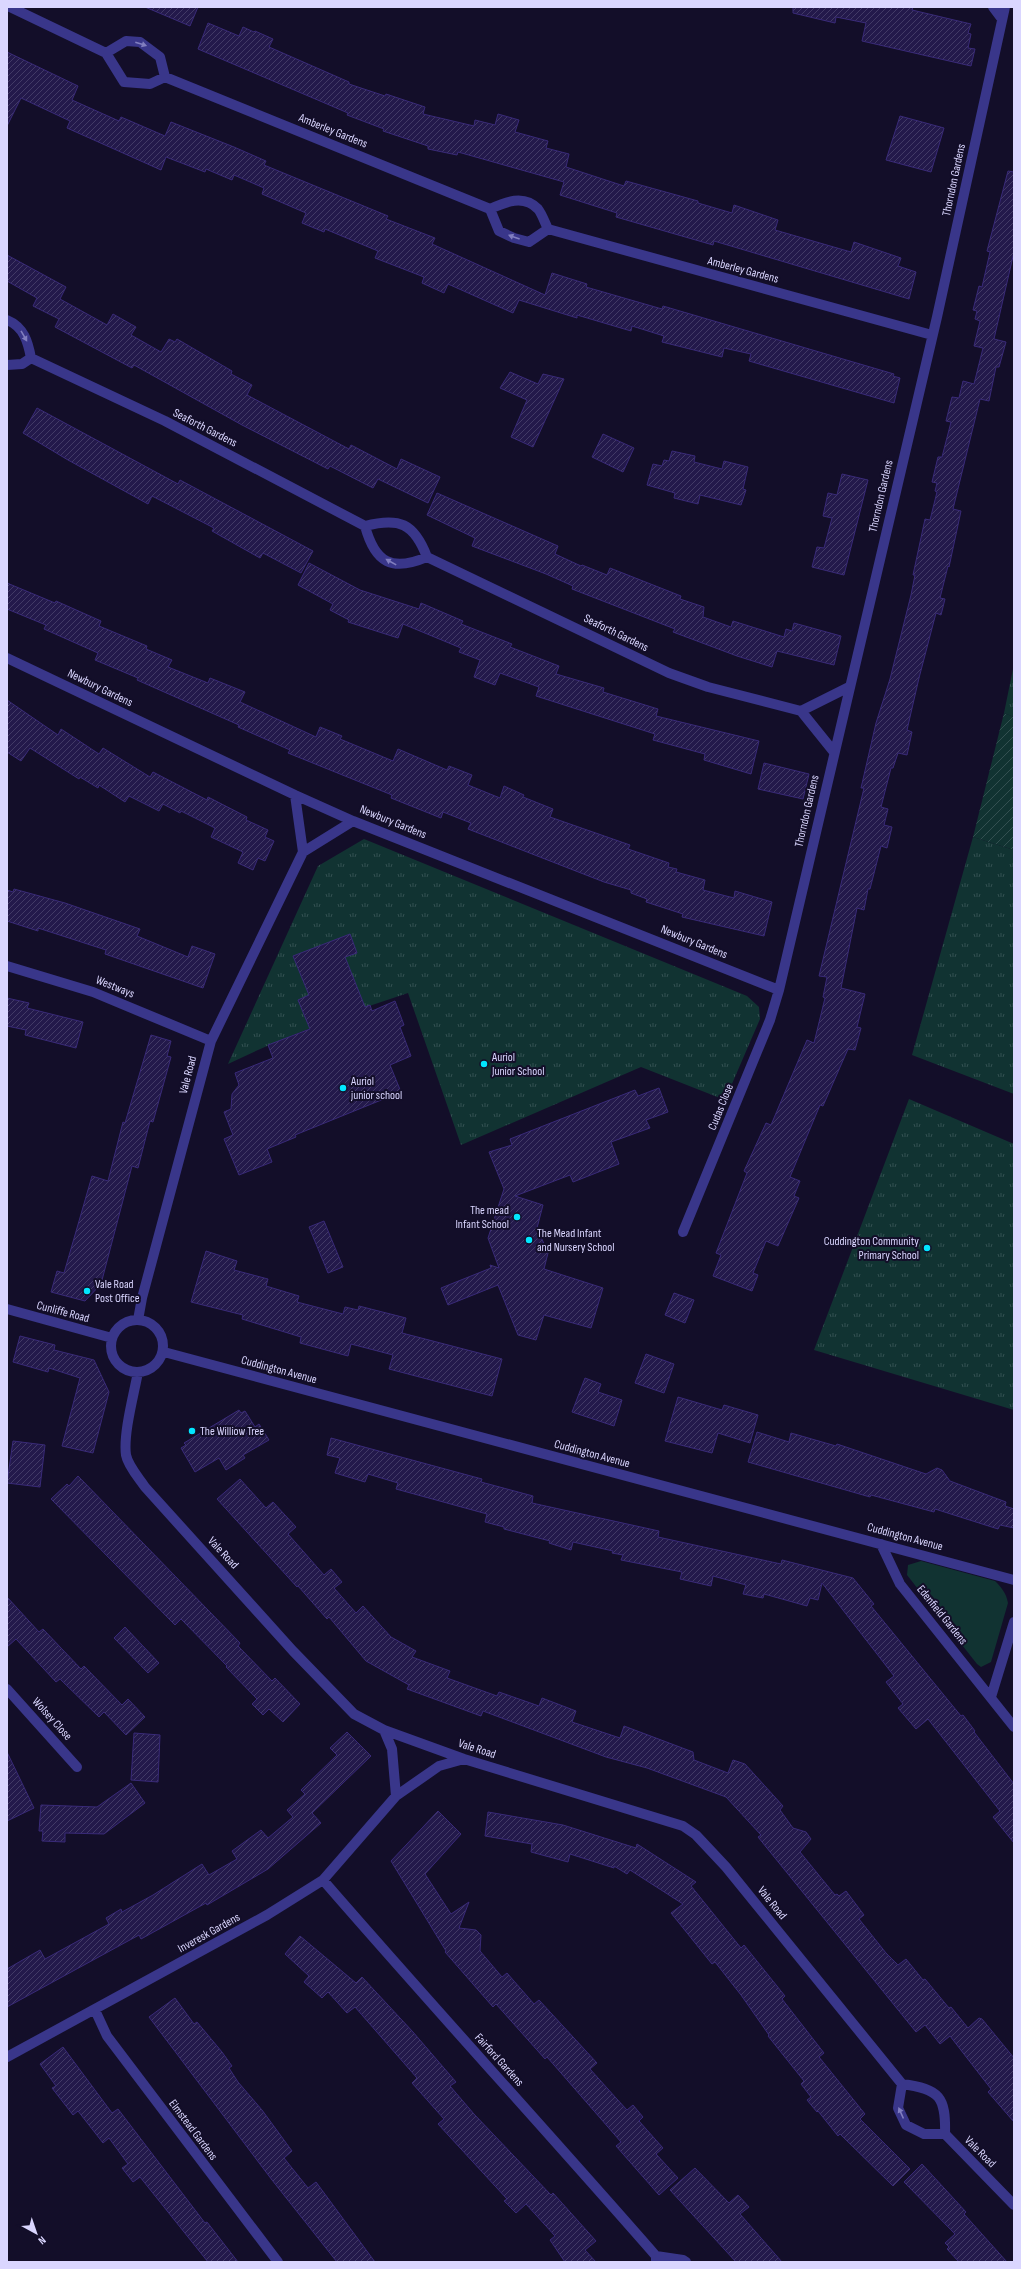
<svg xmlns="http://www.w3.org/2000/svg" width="1021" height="2269" font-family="'Sofia Sans Condensed',sans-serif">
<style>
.grass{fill:#113332}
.park{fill:url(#park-tufts)}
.garden{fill:url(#garden-furrows)}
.building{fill:url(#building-hatch);stroke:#392a78}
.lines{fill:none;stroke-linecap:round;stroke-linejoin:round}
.minor{stroke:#39368a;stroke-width:10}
.oneway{fill:#817ebf}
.poi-dot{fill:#02e6ff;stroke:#130e29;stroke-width:1.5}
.labels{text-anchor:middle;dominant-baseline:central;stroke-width:4;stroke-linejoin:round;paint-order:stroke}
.street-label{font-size:12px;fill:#dad6ff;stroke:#130e29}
.poi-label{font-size:12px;fill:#dad6ff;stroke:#130e29;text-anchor:start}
</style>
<defs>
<pattern id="park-tufts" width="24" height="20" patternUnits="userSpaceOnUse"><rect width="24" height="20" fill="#113332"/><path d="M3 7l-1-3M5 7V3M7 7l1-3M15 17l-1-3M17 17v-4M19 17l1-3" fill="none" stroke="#335051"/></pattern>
<pattern id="garden-furrows" width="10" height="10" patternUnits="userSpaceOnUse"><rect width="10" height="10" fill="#113332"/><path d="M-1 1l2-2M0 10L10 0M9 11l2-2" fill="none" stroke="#335051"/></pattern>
<pattern id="building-hatch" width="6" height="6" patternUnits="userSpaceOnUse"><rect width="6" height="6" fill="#23194b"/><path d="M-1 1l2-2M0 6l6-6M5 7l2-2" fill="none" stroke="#423a66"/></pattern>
</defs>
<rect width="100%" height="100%" fill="#130e29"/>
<path class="grass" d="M921,1561L995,1581C1002,1588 1006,1593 1008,1603L991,1662L981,1667L977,1664L907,1575L908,1565Z"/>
<path class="park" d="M1014,664V717L1004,713Z
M973,837L1014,850V1094L912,1055Z
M364,839L747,996L759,1007L760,1019L725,1100L641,1067L461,1145L408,993C347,1013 286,1036 228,1064L318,866Z
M909,1099L1014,1144V1410L814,1350Z"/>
<path class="garden" d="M1004,713L1014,717V850L973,837Z"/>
<path class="building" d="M145,7H198L190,26Z
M793,7H913L912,10L971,24L968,33L971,34L968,48L975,49L971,66L862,41L866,23L836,17L835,23L793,13Z
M208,23L239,36L243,27L254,32L255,31L273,39L269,47L349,82V84L385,96L386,94L425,107L423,114L474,126L475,120L495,125L498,114L519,120L515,132L548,141L546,148L569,154L566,167L624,186L626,181L698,201V203L732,213L734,205L778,220L775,230L851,252L854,242L901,258L898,266L916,272L909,299L714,241L713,245L616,217L617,213L560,195L564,182L458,152L457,155L428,149V146L383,131L384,129L347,115L348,113L320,101L198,49Z
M7,52L78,86L72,100L119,121L121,117L165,136L171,122L234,147L266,161L264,165L388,216L386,219L435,238L432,244L545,295L552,273L587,284L586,287L662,309L663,306L894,374L893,376L900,378L894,403L749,361L751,354L724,348L722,357L662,342L664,336L632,326L631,331L577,315V318L519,300L513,313L448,284L444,293L422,283L424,277L375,258L378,251L325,229L324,232L302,223L306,213L262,194L264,188L234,175L232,180L206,169L205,172L166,157L161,170L67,128L70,121L21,98L7,126Z
M900,116L944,128L931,172L886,160Z
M1008,171L1014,172V252L994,339L1006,342L999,367H996L989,401L980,399L953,509L961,511L949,567L948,566L940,598L945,599L941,615L936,613L919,678L907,730L912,732L907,755L898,753L893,768H891L881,807L888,809L884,825L892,827L887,848L881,846L870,889H868L864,910L857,908L841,988L865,994L857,1027L861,1028L855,1050L848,1049L823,1106L820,1105L790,1177L800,1181L794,1196L799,1198L778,1246L766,1241L753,1273L758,1275L752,1291L713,1276L721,1255L716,1253L747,1173L744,1171L750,1158L766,1123L771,1125L807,1040L814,1043L825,998L823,997L827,977L819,976L864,788H861L876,723L890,679L911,595L915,575H913L925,519L930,520L937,492L935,491L937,483L932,482L938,457H942L951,422L946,421L952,397L959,398L963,381L974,384L983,348L974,346L980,321L975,319L977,311L973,310L979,286L982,287L990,252L987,251Z
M7,255L66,287L60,299L107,325L113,314L136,327L131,335L161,352L169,339L175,342L177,339L232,371L231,374L252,385L247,395L349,449L351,445L397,469L401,459L440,477L428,503L378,479L373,488L330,466L328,469L242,425L134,365L132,368L55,327L59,319L33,306L37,298L7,281Z
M510,372L538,384L543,374L564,379L533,447L511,437L527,400L500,388Z
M37,408L178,484L180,480L313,551L301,573L263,553L260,558L212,531L214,528L152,496L148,504L68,460L23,433Z
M603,434L634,448L623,472L592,457Z
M672,451L695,456L694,462L722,469L724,461L748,467L743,489L746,490L741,505L700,495L698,504L674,498L675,493L647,485L653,464L662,466L664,460L669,461Z
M842,474L868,480L844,575L812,567L817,547L824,548L832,518L823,516L828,493L837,495Z
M437,493L558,546L555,554L581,566L582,565L607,575L610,568L681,596L680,599L704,607L703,617L731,627L733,621L784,637L786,629L792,631L794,623L841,636L834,665L777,651L772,667L737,656L673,632L675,629L572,589L573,586L546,574L472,546L475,538L427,515Z
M309,563L360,590L419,609L421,603L463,621L461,624L512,644L510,647L559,666L556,674L604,688L603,692L658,709L656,716L759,741L751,774L704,760L705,754L653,740L655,734L536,696L539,687L500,673L495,685L474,677L480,660L459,652L461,648L403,624L398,638L348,622L349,620L330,610L333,604L298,585Z
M7,583L55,603L56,601L101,621L99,626L147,646L146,649L172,660L168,667L208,683L210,678L245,692L240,702L316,737L320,727L342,736L340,739L393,761L398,749L447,770L449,766L472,775L468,785L500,798L504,786L524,795L523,797L553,809L550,817L630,845L628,849L669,863L668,867L677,869L676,872L705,880L703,890L734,898L735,891L772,902L764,936L682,917L683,914L646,902L647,899L631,893V890L604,882L468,829L471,823L443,812L441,818L391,798L392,795L288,753L290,750L238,727L239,725L137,680L138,678L95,660L98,653L44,629L46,625L7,609Z
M7,700L58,735L61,729L99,754L103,748L150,777L153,772L207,800L208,797L247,817L246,820L268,830L265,837L274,841L265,861L258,858L253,870L238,863L243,852L211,837L215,828L181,811L180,813L163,804L159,811L129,796L125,802L99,785L98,788L80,777L79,779L30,748L21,761L7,752Z
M764,763L809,774L803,799L758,789Z
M14,889L65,903L140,929L137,936L188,957L192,946L215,954L203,988L105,954L106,950L38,928V931L7,921V890L13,892Z
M350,934L357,953L345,957L365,1007L370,1005L372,1011L395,1001L404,1025L400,1027L411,1056L390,1065L401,1092L295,1135L296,1137L267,1149L272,1162L239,1175L224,1139L233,1135L224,1112L231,1109L232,1094L239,1085L235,1073L273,1058L268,1045L310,1029L298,1000L309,995L293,956Z
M7,998L29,1003L27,1008L83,1022L76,1048L25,1035L26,1030L7,1026Z
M151,1035L171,1041L167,1056L171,1057L153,1122L150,1121L138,1168L132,1166L101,1284L85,1301L51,1292L57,1271L64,1273L92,1176L108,1181L123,1122L125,1123Z
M659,1088L668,1112L646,1120L650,1128L611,1142L619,1164L573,1182L570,1175L515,1196L543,1205L537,1228L548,1253L544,1269L603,1288L591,1328L544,1315L536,1340L518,1335L498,1285L448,1305L441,1288L491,1268L490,1265L499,1268L488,1238L504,1189L489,1152L512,1145L510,1139L635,1090L638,1096Z
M324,1221L343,1267L328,1273L309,1227Z
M206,1251L237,1261L234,1270L268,1279L266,1286L299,1296L297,1302L343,1314L345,1307L358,1310L359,1306L406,1318L402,1333L502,1359L492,1396L389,1369L393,1355L351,1344L348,1356L300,1343L301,1337L242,1319L243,1315L191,1302Z
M674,1293L694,1300L685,1323L665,1315Z
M20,1336L55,1345L54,1350L94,1360L109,1392L93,1453L62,1446L80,1378L49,1368L48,1372L13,1362Z
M646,1354L674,1364L664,1393L635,1383Z
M585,1378L601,1384L598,1392L622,1400L614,1426L572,1412Z
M678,1397L722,1410L724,1405L758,1415L750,1443L718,1433L712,1453L665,1441Z
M239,1410L241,1413L245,1411L255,1427L259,1424L269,1440L243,1455L245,1458L226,1470L219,1458L195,1472L181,1448L186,1445L184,1443Z
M757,1432L789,1442L791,1433L836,1446L837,1444L926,1474L937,1468L942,1470L950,1481L1006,1502L1005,1506L1014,1509V1528L1000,1525L998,1529L935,1509L934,1512L871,1495L870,1497L748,1462Z
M331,1438L482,1479L481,1482L533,1496L532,1503L659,1531L658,1537L781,1564L782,1560L853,1578L874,1604L871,1606L961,1716L963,1715L975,1731L974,1732L1014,1784V1843L993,1817L1000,1811L928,1719L916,1729L898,1708L903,1704L886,1682L894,1676L822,1583L818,1600L810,1598L807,1606L764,1594L763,1598L743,1594L746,1585L713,1576L711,1586L680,1579L682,1572L621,1560L623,1555L612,1553L613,1551L573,1542L571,1550L549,1543L550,1541L504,1529V1527L485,1522L487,1514L396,1489L398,1483L368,1474L365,1482L335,1473L340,1458L327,1455Z
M13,1441L45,1445L40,1487L7,1483Z
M78,1476L240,1643L238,1646L272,1681L275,1678L300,1704L283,1722L269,1709L263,1715L252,1704L257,1699L226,1667L227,1666L181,1619L175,1625L51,1499L67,1484L69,1486Z
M240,1479L266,1508L273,1502L296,1527L288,1534L324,1575L331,1569L342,1582L334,1588L356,1613L363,1606L391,1637L416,1651L412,1657L450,1671L447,1678L497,1696L499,1692L539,1706L542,1698L576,1711L572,1722L620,1738L624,1726L693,1752L694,1760L728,1773L733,1760L745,1764L783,1806L780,1810L793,1828L806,1832L811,1839L800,1852L835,1895L837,1894L839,1896L846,1891L864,1915L859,1919L886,1953L898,1965L906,1959L923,1980L925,1979L949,2008L951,2007L968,2028L979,2018L982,2019L1014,2058V2122L988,2092L991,2089L950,2036L940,2044L925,2025L916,2032L758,1837L761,1835L726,1797L647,1768L606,1757L483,1711L481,1716L407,1689L409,1685L366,1661L329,1617L327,1619L298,1586L297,1587L217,1499Z
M7,1597L39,1632L43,1629L81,1669L84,1666L122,1705L128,1699L145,1717L126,1735L104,1712L99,1717L60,1679L56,1682L16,1639L7,1647Z
M125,1627L159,1663L148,1673L114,1638Z
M347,1732L371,1756L312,1813L321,1823L268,1869L207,1905L206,1903L141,1939L139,1935L7,2007V1969L40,1950L45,1959L109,1924L106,1918L121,1909L122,1912L153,1895L202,1864L209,1875L237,1859L232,1851L261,1830L268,1838L293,1817L287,1810L305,1794L301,1790L337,1755L330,1748Z
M134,1733L160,1735L158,1782L131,1780Z
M7,1752L34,1808L7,1821Z
M131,1783L145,1803L104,1834L65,1833V1842L42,1841L43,1831H39L41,1805L97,1807Z
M438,1811L461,1834L425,1874L451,1914L469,1902L459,1928L476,1930L481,1935L480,1951L502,1977L507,1973L534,2004L539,2000L597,2063L590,2069L616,2098L627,2110L633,2105L643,2117L639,2121L663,2148L656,2154L678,2178L659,2195L616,2146L621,2142L561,2073L547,2057L545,2059L496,2004L493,2007L445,1952L446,1951L391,1861Z
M488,1812L563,1825L636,1848L637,1844L696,1882L691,1886L741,1948L744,1945L785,1996L782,1999L824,2053L819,2057L865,2114L860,2119L910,2169L893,2186L840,2134L838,2136L818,2111L817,2112L807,2100L811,2097L801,2084L804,2081L768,2036L769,2035L741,1995L715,1962L712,1964L671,1913L683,1904L630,1870L627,1874L614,1866V1868L570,1854L568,1862L531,1852L532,1844L485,1836Z
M300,1936L356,1983L362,1977L413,2032L456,2082L450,2086L474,2114L551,2195L553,2193L596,2241L585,2250L596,2262H565L550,2240L555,2236L526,2204L516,2213L504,2201L507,2199L438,2124L444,2119L412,2083L417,2078L355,2007L347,2013L328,1992L322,1998L304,1982L309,1976L285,1954Z
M175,1998L194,2024L197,2022L222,2052L232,2066L229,2068L238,2082L262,2110L292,2151L284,2158L308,2188L316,2182L375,2262H337L272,2180L149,2017Z
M63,2047L112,2113L118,2109L205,2223L207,2222L238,2262H208L140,2177L133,2182L122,2168L128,2164L109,2138L103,2143L78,2111L73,2115L52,2088L56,2086L40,2064Z
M922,2164L966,2212L964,2214L1007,2262H959L947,2249L949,2247L945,2243L955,2234L904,2182Z
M695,2168L729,2203L738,2195L749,2207L740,2214L782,2262H736L670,2190Z"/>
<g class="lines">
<path class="minor" d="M10,7L106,53L124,82L150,84L165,77L490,209L499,231L514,238L529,242L548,229
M993,7L1002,19
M106,53L126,41L140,42L160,57L165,77
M490,209C505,202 524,194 538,209C542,214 545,223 548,229L932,335
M7,320C24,327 28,342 31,358
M31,358L165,421L365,526C399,517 414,523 427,557L669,673L708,687L801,711L849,687
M7,365L22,364L31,358
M365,526C375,563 392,572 427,557
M7,658L295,795L353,821L779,990
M801,711L834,752
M295,795L303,852
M7,966L93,992L211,1041
M683,1232L770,1020L779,990L937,317L1005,7
M7,1309L112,1338
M138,1320L142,1298L211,1041L303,852L353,821
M111 1346a26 26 0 1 1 52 0a26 26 0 1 1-52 0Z
M164,1352L1014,1580
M138,1372C134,1394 123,1434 126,1455C128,1466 139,1478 145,1487L293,1651L354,1714L384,1730L464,1759L683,1826L696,1835L726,1867L902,2084C940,2089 946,2097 945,2134
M881,1544L900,1584L1014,1727
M7,1689L77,1767
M991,1697L1014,1622
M384,1730L392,1749L396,1796
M323,1880C433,2007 546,2130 656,2256V2262
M95,2010L107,2036L278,2262
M7,2057L267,1915L323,1880L396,1796L439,1766L464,1759
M902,2084L898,2108L906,2125L924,2134H945L1014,2205
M656,2256L683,2260L686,2262"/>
</g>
<defs><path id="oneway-solid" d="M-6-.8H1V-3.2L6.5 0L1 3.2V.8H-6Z"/></defs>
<g class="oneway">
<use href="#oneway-solid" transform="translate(141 44) rotate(18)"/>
<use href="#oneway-solid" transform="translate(514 237) rotate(-160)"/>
<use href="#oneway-solid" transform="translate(24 336) rotate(60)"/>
<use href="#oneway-solid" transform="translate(391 562) rotate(-151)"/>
<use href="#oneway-solid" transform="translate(901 2113) rotate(-114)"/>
</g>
<g class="poi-dot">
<circle cx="484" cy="1064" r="4"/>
<circle cx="343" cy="1088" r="4"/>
<circle cx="517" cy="1217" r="4"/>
<circle cx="529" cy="1240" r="4"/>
<circle cx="927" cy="1248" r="4"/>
<circle cx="87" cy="1291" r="4"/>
<circle cx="192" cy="1431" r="4"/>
</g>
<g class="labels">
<g class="street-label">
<text transform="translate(333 131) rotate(22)">Amberley Gardens</text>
<text transform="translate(954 180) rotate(-78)">Thorndon Gardens</text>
<text transform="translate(743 270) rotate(15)">Amberley Gardens</text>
<text transform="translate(205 428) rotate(27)">Seaforth Gardens</text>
<text transform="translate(881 496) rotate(-77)">Thorndon Gardens</text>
<text transform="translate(616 633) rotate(26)">Seaforth Gardens</text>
<text transform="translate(100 688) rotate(26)">Newbury Gardens</text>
<text transform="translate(807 811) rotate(-77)">Thorndon Gardens</text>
<text transform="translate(393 822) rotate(22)">Newbury Gardens</text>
<text transform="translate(694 942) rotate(22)">Newbury Gardens</text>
<text transform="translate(115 987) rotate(22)">Westways</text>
<text transform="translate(188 1075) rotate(-75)">Vale Road</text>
<text transform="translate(721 1107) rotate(-68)">Cudas Close</text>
<text transform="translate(63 1312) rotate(15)">Cunliffe Road</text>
<text transform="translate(279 1370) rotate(15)">Cuddington Avenue</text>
<text transform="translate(592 1454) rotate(15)">Cuddington Avenue</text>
<text transform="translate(905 1537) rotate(15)">Cuddington Avenue</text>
<text transform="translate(223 1553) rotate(47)">Vale Road</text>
<text transform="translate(942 1615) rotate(51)">Edenfield Gardens</text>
<text transform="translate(52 1719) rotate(48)">Wolsey Close</text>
<text transform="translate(477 1749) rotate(18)">Vale Road</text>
<text transform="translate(772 1903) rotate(51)">Vale Road</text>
<text transform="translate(209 1933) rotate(-29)">Inveresk Gardens</text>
<text transform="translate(499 2060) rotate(48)">Fairford Gardens</text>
<text transform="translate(193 2130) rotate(53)">Elmstead Gardens</text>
<text transform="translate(980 2152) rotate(45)">Vale Road</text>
</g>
<g class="poi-label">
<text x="492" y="1057">Auriol<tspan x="492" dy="14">Junior School</tspan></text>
<text x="351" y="1081">Auriol<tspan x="351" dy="14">junior school</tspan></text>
<text x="509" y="1210" text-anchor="end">The mead<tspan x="509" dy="14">Infant School</tspan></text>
<text x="537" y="1233">The Mead Infant<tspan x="537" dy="14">and Nursery School</tspan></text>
<text x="919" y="1241" text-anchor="end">Cuddington Community<tspan x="919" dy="14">Primary School</tspan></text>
<text x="95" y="1284">Vale Road<tspan x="95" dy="14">Post Office</tspan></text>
<text x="200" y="1431">The Williow Tree</text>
</g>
</g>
<rect width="1021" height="2269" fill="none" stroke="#dad6ff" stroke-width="16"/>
<g transform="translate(36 2233) rotate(140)" stroke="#130e29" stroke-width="3" paint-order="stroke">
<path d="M0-3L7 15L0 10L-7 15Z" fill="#dad6ff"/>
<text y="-6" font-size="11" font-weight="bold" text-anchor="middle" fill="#dad6ff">N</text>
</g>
</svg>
